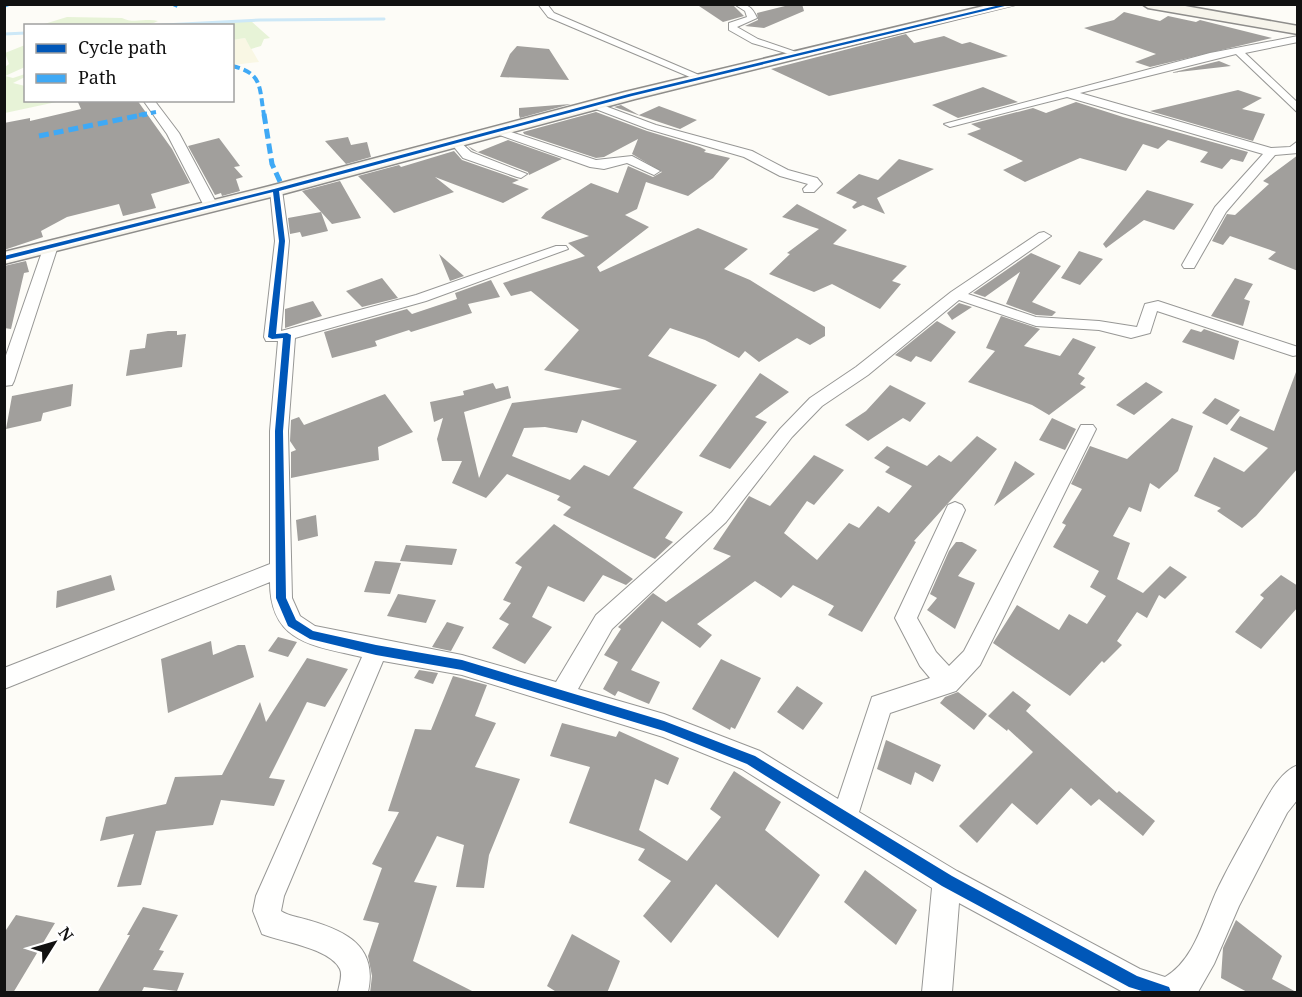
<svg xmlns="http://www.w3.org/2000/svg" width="1302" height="997" font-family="'Noto Serif',serif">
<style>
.farmland{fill:#f9f7e4}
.green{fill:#e7f3d7}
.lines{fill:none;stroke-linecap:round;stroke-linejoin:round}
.stream{stroke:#cde8f7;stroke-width:3}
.building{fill:#a19f9c;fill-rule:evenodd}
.street-casing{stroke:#979795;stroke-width:2}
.secondary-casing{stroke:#8e8d8b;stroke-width:3}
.street{fill:#fffffe;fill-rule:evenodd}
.secondary{fill:#f6f4eb;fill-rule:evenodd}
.quiet-far1{stroke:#3fa9f5;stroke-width:4;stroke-dasharray:8 4;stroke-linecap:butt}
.quiet{stroke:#3fa9f5;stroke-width:5;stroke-dasharray:10 5;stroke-linecap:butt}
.cycleway-casing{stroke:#fff;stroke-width:4}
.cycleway{fill:#0057b8;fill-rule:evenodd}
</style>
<rect width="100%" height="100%" fill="#fdfcf7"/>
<path class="farmland" d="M245,38L259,62L233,65V40Z"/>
<path class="green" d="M67,17L122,18C133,24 146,18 158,21C140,31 66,26 41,25Z
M251,21L270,38L264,39L261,46L251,49L245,38L233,40L232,26L218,23Z
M25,45V67L5,76L13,78L25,74V77L13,83L25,86L26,100L61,101L5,113V67L9,64L5,53Z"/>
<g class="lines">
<path class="stream" d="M144,26L260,20L384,19
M4,34L26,33"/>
</g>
<path class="building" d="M696,4H732L744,16L723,22Z
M793,4H802L804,11L764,28L745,26L758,20L757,13Z
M1124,12L1160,21L1168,16L1196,22L1200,20L1272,38L1150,67L1135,62L1156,54L1084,28L1114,20Z
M906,34L914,43L944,36L962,44L970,42L1008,56L829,96L771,69Z
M517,46L549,49L569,80L500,77L510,54Z
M1219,61L1231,66L1170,73Z
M983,87L1018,102L958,118L932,105Z
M1238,90L1262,98L1242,109L1265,114L1253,141L1150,111Z
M77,100H137L172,149L190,183L151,194L156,208L123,216L119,204L67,217L41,231L43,237L4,250V123L30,118V121L81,109Z
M1076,102L1123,117L1248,152L1243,162L1231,159L1222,169L1200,162L1208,152L1168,140L1158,149L1143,144L1126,171L1080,158L1025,182L1003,170L1023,161L967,134L981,129L971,124L1033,108L1046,113Z
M571,104L520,118L519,115V108Z
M621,105L639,115L659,106L697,120L680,129L614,107Z
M596,112L647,131L700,147L706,150L704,152L730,158L713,178L688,196L646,182L637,209L625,215L649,227L597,267L600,272L698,228L748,249L724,269L750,280L825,327V336L810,345L797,338L759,362L745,351L739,358L705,340L670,328L648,356L717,385L633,488L683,512L665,538L673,542L655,559L563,515L571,507L557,500L560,496L507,474L486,498L452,483L462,461H442L437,439L443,418L434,422L430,402L464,395L463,391L493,383L496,389L508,386L511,398L464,412L479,478L512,403L622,389L544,370L579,330L531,291L511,296L503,283L585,256L568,243L589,236L541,218L546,212L591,183L618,193L628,166L653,177L662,172L632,154L638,139L604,157L596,158L524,134L523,132ZM582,420L637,441L609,476L584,465L570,480L512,456L524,428L545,427L577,433Z
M348,137L351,145L367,142L371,157L346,164L325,141Z
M219,138L240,166L234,167L243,177L236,179L240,191L222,196L221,193L215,195L188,146Z
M508,140L562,159L529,175L528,172L472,150L468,146L478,152Z
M454,151L462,160L519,180L512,183L529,189L503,203L435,177L454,192L394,213L358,176L399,165L401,167Z
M1298,155V271L1268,259L1276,252L1230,236L1223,245L1212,241L1227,214L1235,215L1269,184L1263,181Z
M899,159L934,169L877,198L885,214L863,205L854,209L852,207L857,202L836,193L859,174L878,180Z
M340,181L361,218L332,224L302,191Z
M1147,190L1194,204L1174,230L1144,220L1106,248L1103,244Z
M797,204L847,230L833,244L907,266L892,281L901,284L880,309L832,284L814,292L769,274L790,254L787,253L819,229L782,217Z
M321,212L328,231L302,237L300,232L290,234L288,218Z
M1079,251L1103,259L1080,285L1061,278Z
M1031,253L1061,266L1032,302L1056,312L1052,316L1036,315L1006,304L1020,272L985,297L973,293Z
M439,254L464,276L450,281Z
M26,261L29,272L24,273L11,329L4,328V266Z
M382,278L398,298L362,307L346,291Z
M1235,278L1253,284L1244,299L1250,301L1243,326L1211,316Z
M491,280L500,297L468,304L472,313L411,332L409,330L375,341L377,346L332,358L324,332L407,309L412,314L457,299L455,293Z
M313,301L322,316L285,328V309Z
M959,303L972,307L952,320L947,313Z
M1001,316L1040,329L1024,346L1060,356L1073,338L1096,347L1078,374L1085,378L1080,384L1086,387L1049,415L1032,405L968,382L995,351L986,348Z
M937,321L956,332L931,362L916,356L911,362L895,355Z
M1191,329L1201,332L1204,329L1239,341L1234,360L1182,342Z
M168,331H177V335L186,334L182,367L126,376L130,350L145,348L147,334Z
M1296,372L1298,468L1256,516L1242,528L1217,511L1221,508L1194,496L1214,457L1244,472L1268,448L1230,430L1240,416L1274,431Z
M760,373L789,392L755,417L767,422L730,469L699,456Z
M1146,382L1163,392L1134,415L1116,405Z
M73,384L71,406L43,413L41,421L6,429L12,396Z
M890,385L926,403L910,422L903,418L868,441L845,425L866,411Z
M385,394L413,432L378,447L379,460L291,478V452L296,450L290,441L291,420L299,417L304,425Z
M1215,398L1240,410L1227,425L1202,413Z
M1052,418L1076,429L1065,450L1039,440Z
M1172,418L1193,426L1178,471L1159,489L1150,483L1141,512L1129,507L1113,536L1130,543L1117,579L1143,593L1170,566L1187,577L1165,599L1159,595L1147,618L1137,612L1117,641L1122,645L1104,663L1102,661L1070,696L993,643L1017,605L1059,630L1069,614L1087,624L1106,596L1090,587L1099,571L1053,547L1066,525L1062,523L1082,489L1071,484L1090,446L1127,459Z
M977,436L997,449L914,541L916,542L862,632L828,615L834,606L793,585L781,598L755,581L697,624L712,635L700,648L662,621L631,670L660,682L649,704L618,691L615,696L603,689L618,662L604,655L621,629L618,627L653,593L666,602L731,556L713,549L749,496L770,506L814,455L844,470L814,505L807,501L784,533L817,560L849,523L859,528L878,506L889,513L912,486L885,472L890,467L874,458L887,446L927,466L939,455L951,462Z
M1015,461L1035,474L994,506Z
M316,515L318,536L298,541L296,520Z
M554,524L633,579L626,585L603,575L584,602L548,586L532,617L552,627L525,664L492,648L509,624L499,619L511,603L503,600L522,567L515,563Z
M956,542H962L977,550L958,576L975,583L955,629L927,610L937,598L930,594L949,551Z
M406,545L457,549L452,565L400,561Z
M375,561L401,563L390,594L364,592Z
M111,575L115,590L56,608L57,591Z
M1281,575L1298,586V607L1261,649L1235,632L1264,598L1260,595Z
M398,594L436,600L426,623L387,616Z
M447,622L464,627L451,651L432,647Z
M278,637L297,642L288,657L268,651Z
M211,641L213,655L238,645H245L254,677L168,713L161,659Z
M307,658L348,669L325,707L307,702L269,778L285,780L274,806L221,800L213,825L156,831L141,885L117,887L134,834L100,841L106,817L166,804L175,777L222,775L260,702L266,722Z
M721,659L761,678L735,729L731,727L730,730L692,709Z
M419,670L438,673L433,684L414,678Z
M453,676L487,685L475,716L496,723L475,767L520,779L489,855L484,888L456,887L464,845L437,836L414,882L437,886L413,961L476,993H370L372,976L368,956L379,923L363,920L382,868L372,864L399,812L388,811L415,729L431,730Z
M797,686L823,703L803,730L777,712Z
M1013,691L1031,705L1026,711L1117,793L1119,791L1155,821L1143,836L1099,799L1091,806L1071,788L1037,825L1012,803L977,843L959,826L1033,752L1008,729L1007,731L988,716Z
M958,692L987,714L974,730L940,703L945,697Z
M562,723L616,737L619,731L679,758L668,785L655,779L639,830L687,861L721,817L710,809L734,771L781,802L765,830L820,875L778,938L716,884L671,943L643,916L671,881L638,860L645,849L569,823L590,767L550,756Z
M886,740L941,765L933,782L915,772L911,785L877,769Z
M865,870L917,910L896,945L844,902Z
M143,907L178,915L159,950L164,951L153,970L184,973L177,991L144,987L141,993H97L130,935H127Z
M16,915L55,923L13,993H4V933Z
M1236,920L1282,956L1272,979L1298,993H1249L1221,978L1223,948Z
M572,934L620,961L607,993H558L547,986Z"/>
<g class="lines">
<g class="street-casing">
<path id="street" d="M538,4H547L554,13L706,78L697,80L548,17Z
M734,4C747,4 752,6 757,18L737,27L758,39L799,53V57L752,43L729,30V23L747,17L745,11Z
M1298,36V42L1245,53L1298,103V113L1236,54L1080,93L1271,148L1290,147L1298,141V153L1275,155L1226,212L1194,268H1184L1182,265L1215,207L1263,154L1067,97L950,127L944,124L1210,53Z
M143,100H154L179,133L218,206L216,209H206L204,206L167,134Z
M597,103L656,125L752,151L788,170L817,178L822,184L814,192H804L803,189L808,184L780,176L744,157L648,129L593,108L591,106Z
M494,129H502L596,160L632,156L660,171L654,175L627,163L604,169L590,167L494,133Z
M456,138L471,152L527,174L521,178L517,177L463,158L450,142Z
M276,186L282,190L289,241L281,331L416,295L556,246H566L568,249L426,301L295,338L288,431L292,598L300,616L315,626L462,655L556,682L596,615L712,512L780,429L810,398L856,367L951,292L1039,233L1044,232L1051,236L968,294L1036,317L1099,321L1137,327L1145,304L1158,301L1298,347V355L1293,356L1157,311L1150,333L1131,338L1099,330L1036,326L959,300L868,375L822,406L792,437L726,522L612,629L578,689L664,714L760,751L838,799L872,697L930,678L920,666L895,618L948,505L955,502L962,505L965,510L917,618L936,652L949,666L964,651L1081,425H1093L1096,429L980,665L956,691L890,713L859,812L957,871L1140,969L1165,977C1195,960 1204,917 1218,888C1231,861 1246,836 1260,810C1269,794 1280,772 1298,765V799L1287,813L1239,906L1214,964L1198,992H1123L959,903L952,992H922L932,888L742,769L663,737L462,675L383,661L284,896L281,911C288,916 299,917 308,920C346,931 378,946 368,992H338C339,985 343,976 340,969C330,948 282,942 262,934L253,911L256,896L362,657C314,646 270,643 270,582L4,689V668L270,564V431L278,341H266L264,337L275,241L270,190Z
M51,242L58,246L14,381L12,385L4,386V361L44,246Z"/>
</g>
<g class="secondary-casing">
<path id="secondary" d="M992,4H1017L635,99L283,194L4,264V252L270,186L625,92Z
M1142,4H1174L1298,26V34L1148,8Z"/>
</g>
<use href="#street" class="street"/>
<use href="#secondary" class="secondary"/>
<path class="quiet-far1" d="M4,6L9,4
M175,7L176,4
M232,66C263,73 259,87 264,115
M139,115L156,112"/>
<path class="quiet" d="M264,114L272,164L283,188
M39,136L147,114"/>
<g class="cycleway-casing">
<path id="cycleway" d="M1004,4H1013L632,96L279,191L285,241L276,334L287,333L291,335L283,431L286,598L296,620L313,631L376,645L462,660L664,721L755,756L952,876L1137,976L1169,987L1171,992H1145L1129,987L942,886L747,764L664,731L462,670L376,655L310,639L288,626L276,598L275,431L283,338L272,339L268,337L279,241L273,192L4,260V256L274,189L629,94Z"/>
</g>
<use href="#cycleway" class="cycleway"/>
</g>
<rect width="1302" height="997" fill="none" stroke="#111111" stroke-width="12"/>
<rect x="24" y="24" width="210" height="78" fill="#ffffff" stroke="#a0a0a0" stroke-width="1.5"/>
<rect x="36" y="44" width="30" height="9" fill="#0057b8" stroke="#a0a0a0" stroke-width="1.5"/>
<text x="78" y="54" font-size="18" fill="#111111">Cycle path</text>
<rect x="36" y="74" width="30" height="9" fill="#3fa9f5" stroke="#a0a0a0" stroke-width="1.5"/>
<text x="78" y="84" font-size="18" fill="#111111">Path</text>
<g transform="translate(54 943) rotate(53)" stroke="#ffffff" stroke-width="4.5" paint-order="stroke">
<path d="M0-4.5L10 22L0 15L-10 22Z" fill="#111111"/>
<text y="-9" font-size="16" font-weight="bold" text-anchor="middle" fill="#111111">N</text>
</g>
</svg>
